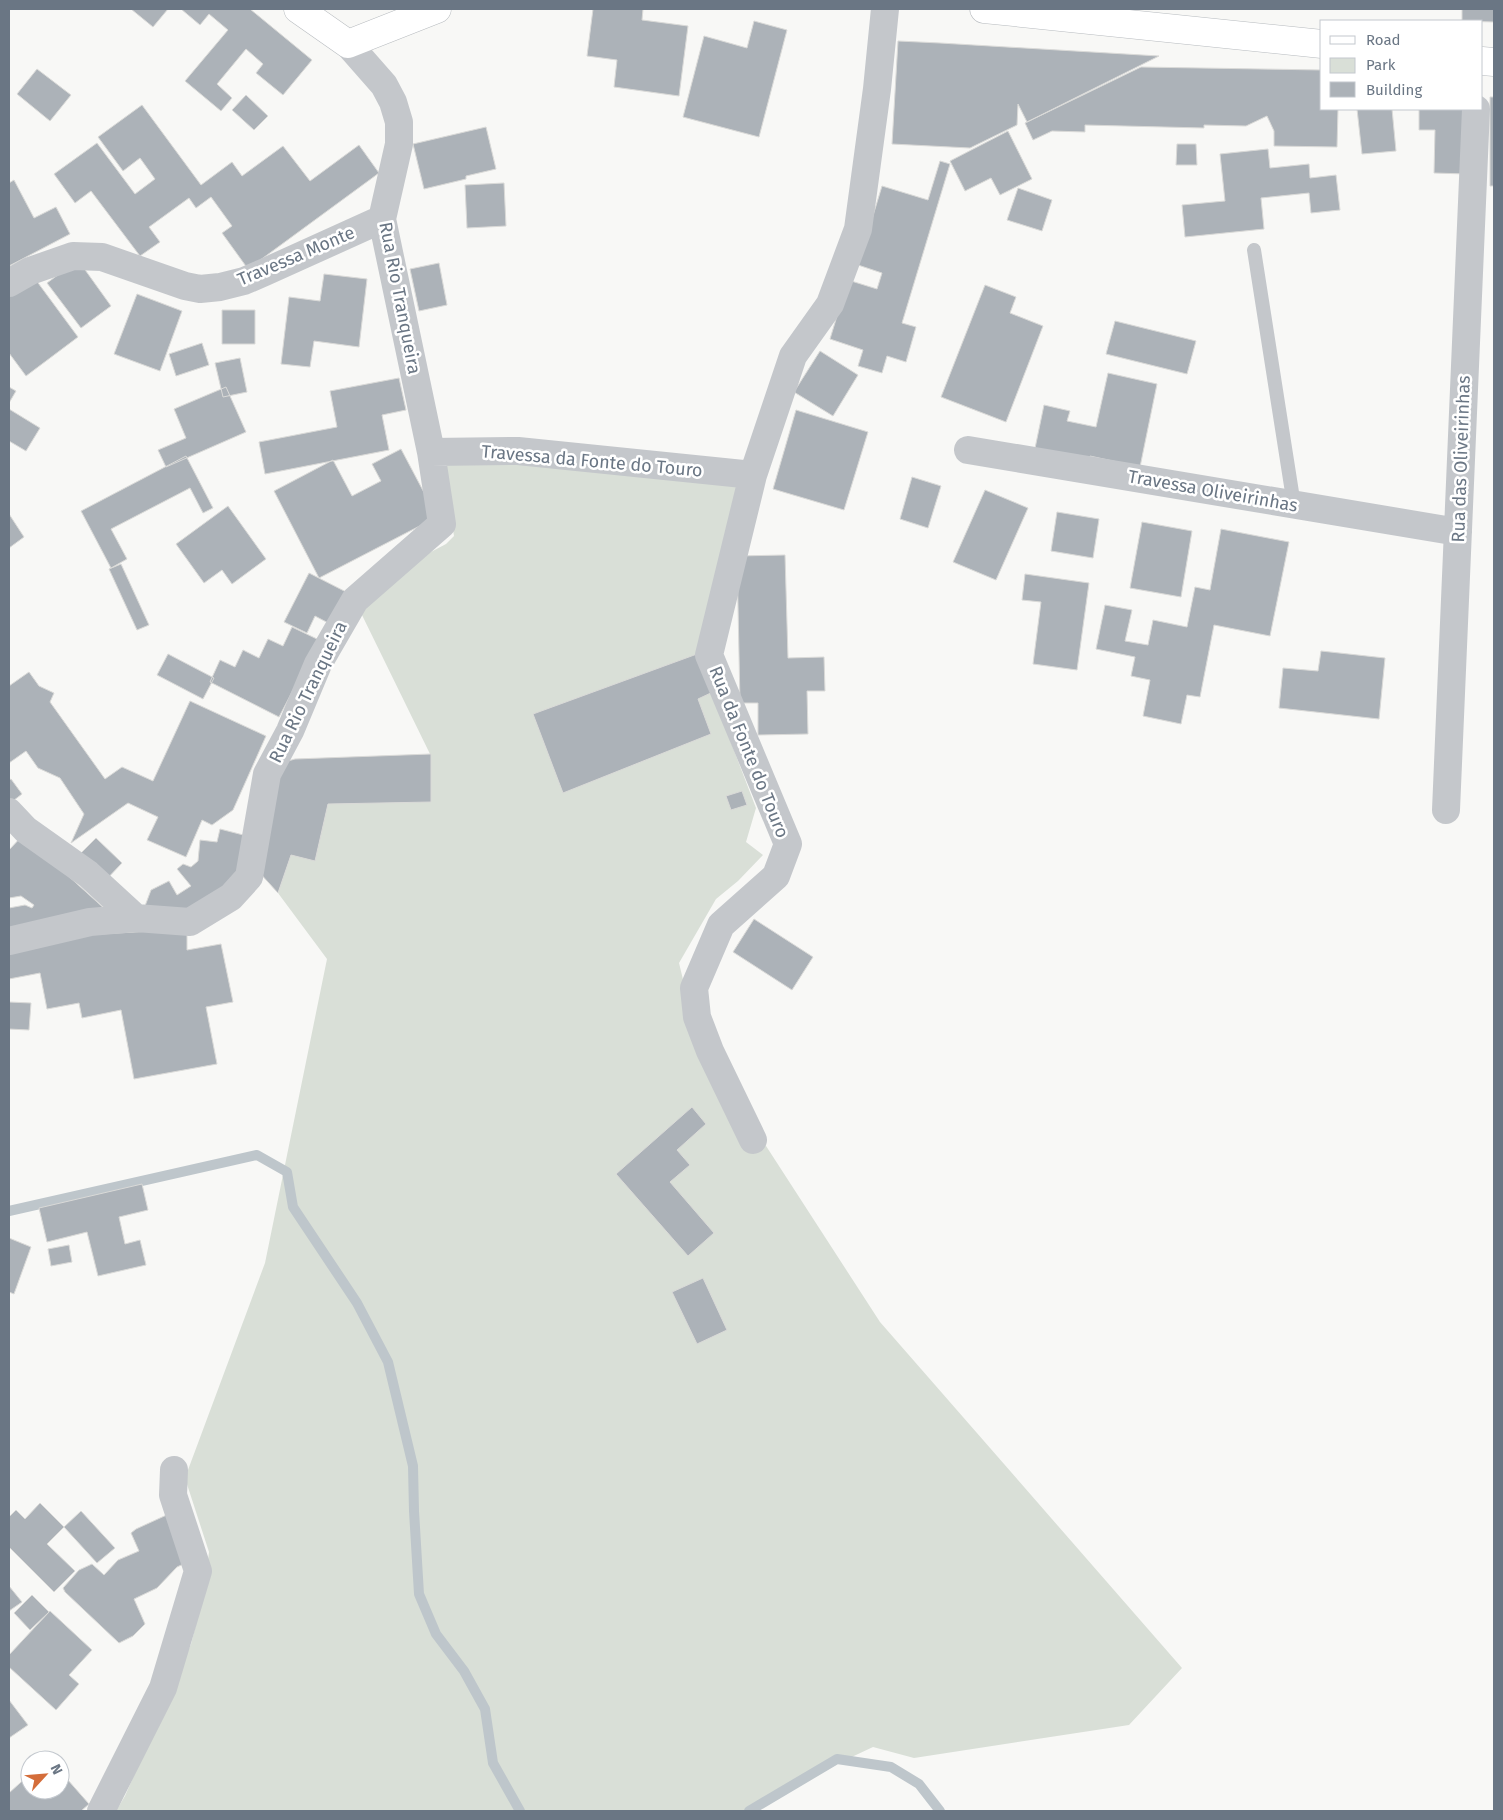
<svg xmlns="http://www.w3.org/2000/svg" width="1503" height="1820" font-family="'Fira Sans',sans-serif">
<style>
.green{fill:#d9dfd7}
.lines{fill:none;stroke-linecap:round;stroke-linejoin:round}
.stream{stroke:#bec6cb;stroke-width:10}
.building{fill:#acb2b8;stroke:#dadad8}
.secondary-casing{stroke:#b7bbbf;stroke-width:29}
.service{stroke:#c4c7cb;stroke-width:14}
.minor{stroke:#c4c7cb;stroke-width:28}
.secondary{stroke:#fff;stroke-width:28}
.labels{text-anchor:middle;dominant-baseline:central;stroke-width:5;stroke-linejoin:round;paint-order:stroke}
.street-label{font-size:18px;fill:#6a7684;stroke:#fff}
</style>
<rect width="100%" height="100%" fill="#f8f8f6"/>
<path class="green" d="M459,458L741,486L712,693L756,808L746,842L763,855L738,881L716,899L679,963L698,1041L880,1322L1182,1668L1129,1725L914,1758L873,1747L841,1762L754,1811H116L125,1796L191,1644L204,1593L209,1552L185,1478L265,1263L327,959L278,893L291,855L315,860L328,804L431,801L430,754L361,613L393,579L429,553L446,544L454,536L444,467Z"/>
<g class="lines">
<path class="stream" d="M9,1211L257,1155L287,1172L293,1207L357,1303L388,1362L413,1466L414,1511L419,1594L436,1634L464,1671L485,1709L493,1763L520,1811
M749,1811L837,1759L891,1767L919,1784L940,1811"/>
</g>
<path class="building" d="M131,9H168L153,27Z
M181,9H250L312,60L283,95L256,73L263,64L246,49L217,84L232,98L221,111L185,81L228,30L209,14L200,25Z
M593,9H643L642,20L688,26L679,96L614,87L617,60L587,56Z
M1462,9H1494V22L1462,21Z
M754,21L787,30L759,137L683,117L704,36L747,48Z
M898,41L940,43L1159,56L1027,122L1018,104L1017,125L970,148L892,144Z
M1141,67L1322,70V109H1338L1337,147L1274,146V131L1267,116L1246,126L1204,125V128L1085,125V132L1052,131L1033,140L1025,123Z
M37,69L71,95L50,121L17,94Z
M246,95L268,116L254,130L232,110Z
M1490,97H1494V186H1490Z
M142,105L201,185L232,162L242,176L283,146L310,181L359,145L379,173L248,269L222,233L232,226L211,197L196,208L189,198L149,227L160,242L140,256L91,191L75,203L54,174L97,143L135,194L155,179L140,158L123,171L98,137Z
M1357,109H1392L1396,151L1362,154Z
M1419,109H1469L1467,174L1434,173L1435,130H1419Z
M486,127L496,169L466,176V179L424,189L413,144Z
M1008,131L1032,179L1000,195L991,178L965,191L950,161Z
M1177,144H1196L1197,165H1176Z
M1268,149L1270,168L1309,164L1310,178L1336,175L1340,210L1311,213L1309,193L1261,198L1264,229L1185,237L1182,205L1225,201L1220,154Z
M940,161L950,164L902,323L916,327L906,362L887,356L882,373L858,366L863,350L830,339L848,280L877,289L882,273L858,265L882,186L928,200Z
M14,180L34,218L56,207L70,234L9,266V183Z
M504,183L506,226L467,228L465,185Z
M1018,188L1052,200L1042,231L1007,220Z
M78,260L111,306L81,328L47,283Z
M439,263L447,305L419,311L410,269Z
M30,272L78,337L26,376L9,353V289Z
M324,274L367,279L359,347L314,341L310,367L281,364L289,297L320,301Z
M985,285L1016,297L1010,313L1043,326L1006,422L941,397Z
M137,294L182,311L160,371L114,354Z
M222,310H255V344H222Z
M1115,321L1196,341L1187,374L1106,354Z
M202,343L209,365L176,376L169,354Z
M820,351L858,375L833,416L794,392Z
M240,358L247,392L223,397L215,363Z
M1108,373L1157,384L1140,467L1090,456L1087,470L1033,458L1044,405L1070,411L1067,421L1096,427Z
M399,378L406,410L382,415L389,450L265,474L259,442L337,427L330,391Z
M9,387L16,391L9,403Z
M226,387L246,432L166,467L158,450L186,438L174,409Z
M9,409L40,428L26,451L9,441Z
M796,410L868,432L844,510L773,489Z
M401,449L437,517L319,578L274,491L333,460L352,496L381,481L372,464Z
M186,456L213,508L203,513L190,488L111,529L127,559L111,568L81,511Z
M912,477L941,486L928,528L900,519Z
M985,490L1028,508L996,580L953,562Z
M228,506L266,559L232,584L222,570L204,583L176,544Z
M1057,512L1099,519L1093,558L1051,551Z
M9,514L24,537L9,548Z
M1142,522L1192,531L1181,597L1130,588Z
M1221,529L1289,542L1270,636L1214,625L1200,697L1187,695L1181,724L1143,716L1150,680L1131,676L1135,657L1096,649L1105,605L1132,610L1125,641L1148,645L1153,620L1187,627L1195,587L1210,590Z
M785,555L788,658L824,657L825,691H807L808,734L758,735V703H740L737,556Z
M121,564L149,625L137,630L109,569Z
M309,573L350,594L334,626L315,616L307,633L284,622Z
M1025,574L1089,583L1077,670L1033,664L1041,602L1022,600Z
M292,627L319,640L279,717L210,682L220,660L235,667L243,650L259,658L268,639L283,646Z
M1321,651L1385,658L1379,719L1279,708L1283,668L1318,671Z
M168,654L214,678L203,699L157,675Z
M697,654L715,691L698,699L711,734L563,793L533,714Z
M29,672L39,686L54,693L50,702L105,779L122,767L153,781L190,701L266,736L233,810L212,825L202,820L186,857L147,840L158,817L128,803L71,843L84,814L60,778L38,768L26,751L9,763V686Z
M431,754V802L328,804L315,861L291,855L278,893L258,871L281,763L295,759Z
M11,779L22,794L9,804V780Z
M742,791L747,805L731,810L726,796Z
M220,829L251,837L232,886L183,915L145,906L151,890L169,881L177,895L191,886L177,869L183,864L191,867L198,861L200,840L217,842Z
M23,835L107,911L9,935V908L25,905L32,908L34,905L21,896L9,898V850Z
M96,838L122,863L103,883L76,858Z
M754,919L813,957L792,990L733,952Z
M187,929V950L221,944L233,1002L206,1007L217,1064L134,1079L121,1010L82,1018L79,1003L47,1009L40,973L9,979V949L83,935Z
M9,1002L31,1003L29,1030L9,1029Z
M692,1107L706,1124L677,1150L690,1165L670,1182L714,1233L688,1256L616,1174Z
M142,1184L148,1210L119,1217L125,1244L140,1240L146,1265L98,1276L87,1232L47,1242L39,1208Z
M9,1238L31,1247L14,1294L9,1292Z
M69,1245L72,1262L51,1266L48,1249Z
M703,1278L727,1330L697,1344L672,1292Z
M40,1503L64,1527L47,1544L75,1571L54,1592L9,1547V1517L16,1510L25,1519Z
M81,1511L115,1548L97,1563L64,1527Z
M171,1513L192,1560L177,1567L157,1588L134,1599L145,1624L133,1636L119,1643L65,1592L63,1588L79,1570L92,1564L104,1575L118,1560L139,1551L131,1533L136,1529Z
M9,1586L22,1602L9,1611Z
M32,1595L49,1612L30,1630L14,1613Z
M50,1611L92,1650L69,1675L79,1684L56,1710L9,1667V1655Z
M9,1700L28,1725L9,1738Z
M60,1771L89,1804L81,1811H9V1793L30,1774V1790H60Z"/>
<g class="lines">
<g class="secondary-casing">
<path id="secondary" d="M298,9L348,44L437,9
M984,9L1322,44
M1482,61L1494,62"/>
</g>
<path class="service" d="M1254,250L1294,505"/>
<path class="minor" d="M9,283L30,271L73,256L102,257L185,286L200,289L220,287L244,281L265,272L382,219
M968,450L1458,532
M431,452L518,451L753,475
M1446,810L1476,109
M9,812L26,830L88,874L136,918
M9,941L90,922L136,918L190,922L231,897L249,877L267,774L290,731L318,664L355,600L442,524L431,452L382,219L399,144V122L393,102L384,85L348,44
M753,1140L710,1051L697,1017L694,988L721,925L776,876L788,844L709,655L753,475L793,356L830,304L858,229L877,89L885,9
M101,1811L163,1688L198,1571L173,1495L174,1470"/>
<use href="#secondary" class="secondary"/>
</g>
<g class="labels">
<g class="street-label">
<text transform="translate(296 256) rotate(-23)">Travessa Monte</text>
<text transform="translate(400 298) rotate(79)">Rua Rio Tranqueira</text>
<text transform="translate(1461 459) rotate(-88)">Rua das Oliveirinhas</text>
<text transform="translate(592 461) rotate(5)">Travessa da Fonte do Touro</text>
<text transform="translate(1213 491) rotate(10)">Travessa Oliveirinhas</text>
<text transform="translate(308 692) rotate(-64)">Rua Rio Tranqueira</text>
<text transform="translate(749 752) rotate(68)">Rua da Fonte do Touro</text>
</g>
</g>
<rect width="1503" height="1820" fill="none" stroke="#6a7684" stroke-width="20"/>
<rect x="1320" y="20" width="162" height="90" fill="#ffffff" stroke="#c3c8ce"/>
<rect x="1330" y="36" width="25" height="8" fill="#ffffff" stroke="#c3c8ce"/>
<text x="1366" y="45" font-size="15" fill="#6a7684">Road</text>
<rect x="1330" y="58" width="25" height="15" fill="#d9dfd7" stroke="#c3c8ce"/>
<text x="1366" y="70" font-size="15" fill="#6a7684">Park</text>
<rect x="1330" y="82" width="25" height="15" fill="#acb2b8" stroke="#c3c8ce"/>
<text x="1366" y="95" font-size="15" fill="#6a7684">Building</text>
<g transform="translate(45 1775) rotate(64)"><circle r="24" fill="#ffffff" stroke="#c3c8ce"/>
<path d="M0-4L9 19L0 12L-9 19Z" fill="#d46d3a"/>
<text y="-8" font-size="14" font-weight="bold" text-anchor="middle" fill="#6a7684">N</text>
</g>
</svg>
